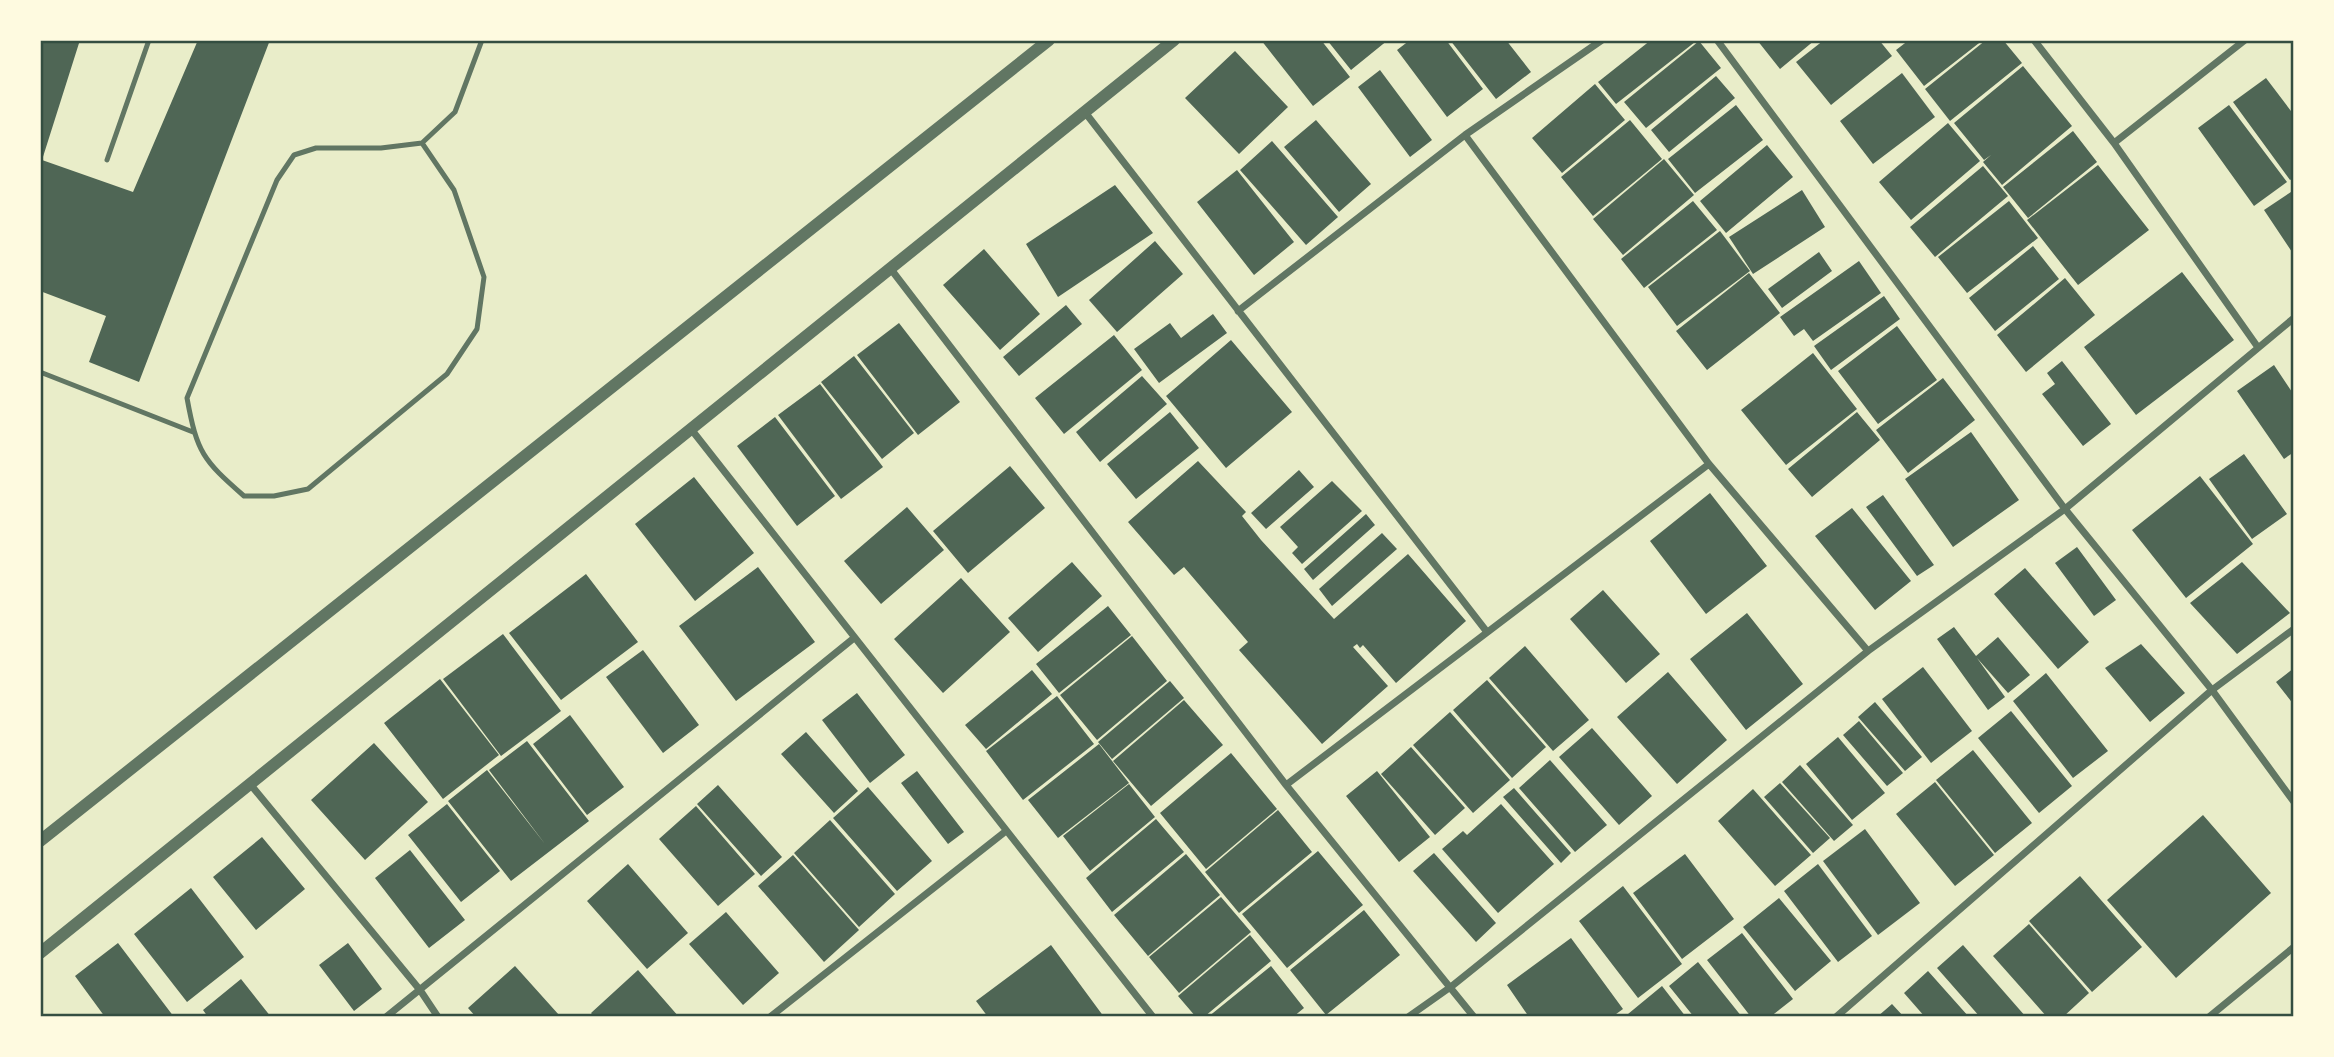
<svg xmlns="http://www.w3.org/2000/svg" width="2334" height="1057" font-family="Montserrat,sans-serif">
<style>
.building{fill:#4f6655}
.lines{fill:none;stroke-linecap:round;stroke-linejoin:round}
.service{stroke:#617663;stroke-width:5}
.minor{stroke:#617663;stroke-width:7}
.tertiary{stroke:#617663;stroke-width:12}
.neatline{fill:none;stroke:#344e41;stroke-width:2.5}
</style>
<rect width="100%" height="100%" fill="#e9edc9"/>
<path class="building" d="M40,40H80L42,160L133,192L198,40H270L139,382L89,362L106,316L40,291Z
M1261,40H1321L1350,77L1313,106Z
M1327,40H1388L1351,70Z
M1410,40H1446L1483,89L1447,117L1397,50Z
M1450,40H1506L1531,72L1496,99Z
M1651,40L1695,42L1616,104L1598,82Z
M1757,40H1815L1780,69Z
M1824,40H1879L1892,56L1831,105L1796,62Z
M1909,40H1983L1924,86L1896,50Z
M1986,40H2003L2022,63L1950,121L1925,89Z
M1699,41L1721,68L1646,128L1624,102Z
M1235,51L1288,107L1239,154L1185,98Z
M2023,66L2072,126L2002,185L1983,162L1991,155L1984,160L1954,123Z
M1380,70L1432,140L1410,157L1358,87Z
M1902,73L1935,117L1873,164L1840,121Z
M1716,76L1735,98L1669,152L1651,130Z
M2266,78L2294,115V178L2290,180L2233,102Z
M1595,84L1625,120L1562,173L1532,138Z
M1736,105L1763,140L1695,193L1668,159Z
M2229,105L2287,182L2254,206L2198,128Z
M1316,120L1371,184L1339,212L1284,147Z
M1630,120L1662,159L1593,216L1561,177Z
M1948,123L1980,161L1911,220L1879,182Z
M2073,131L2097,162L2028,218L2003,187Z
M1272,141L1338,217L1306,245L1240,170Z
M1767,145L1793,177L1726,233L1700,201Z
M1664,159L1694,195L1623,255L1593,219Z
M2098,165L2149,230L2078,285L2027,220Z
M1983,166L2008,196L1935,257L1910,227Z
M1237,170L1294,242L1254,275L1197,202Z
M1115,185L1153,233L1058,297L1026,244Z
M1802,190L1825,227L1753,274L1729,237Z
M2294,190V255L2264,210Z
M1693,201L1717,230L1644,288L1621,259Z
M2009,201L2038,238L1967,293L1938,257Z
M1720,231L1750,271L1677,326L1648,287Z
M1155,241L1183,274L1117,332L1089,300Z
M2033,246L2059,279L1995,331L1969,298Z
M984,249L1040,314L1000,350L943,285Z
M1819,252L1832,271L1782,308L1768,289Z
M1859,261L1881,293L1813,341L1804,329L1794,336L1780,317Z
M2182,272L2234,340L2136,415L2084,347Z
M1749,273L1780,313L1707,370L1676,331Z
M2065,278L2095,315L2026,372L1997,335Z
M1884,296L1900,319L1831,370L1814,346Z
M1066,305L1082,324L1019,376L1003,357Z
M1213,314L1227,333L1159,383L1134,349L1170,323L1181,338Z
M899,323L960,402L918,435L857,355Z
M1897,326L1937,380L1878,424L1838,371Z
M1114,335L1142,370L1064,434L1035,398Z
M1231,340L1292,412L1226,468L1166,396Z
M1813,353L1857,409L1786,465L1741,410Z
M854,356L914,433L882,459L821,382Z
M2062,361L2111,424L2083,446L2042,394L2055,384L2047,373Z
M2274,365L2294,395V452L2284,459L2237,391Z
M1142,376L1167,404L1100,462L1076,432Z
M1943,378L1975,420L1908,473L1876,430Z
M820,384L883,467L841,499L778,415Z
M1170,412L1199,448L1136,499L1107,464Z
M1857,412L1880,440L1812,497L1788,469Z
M775,417L835,496L797,526L737,446Z
M1971,432L2019,500L1953,547L1905,479Z
M2244,454L2287,514L2252,539L2209,479Z
M1198,461L1246,512L1242,516L1261,540L1334,619L1408,554L1466,621L1396,683L1363,645L1360,648L1357,644L1353,647L1388,686L1322,744L1239,650L1248,642L1184,567L1174,575L1128,522Z
M1010,466L1045,508L968,573L933,531Z
M1299,470L1314,487L1266,529L1251,513Z
M2200,476L2253,544L2186,598L2132,530Z
M694,477L754,553L695,601L635,524Z
M1332,481L1362,511L1302,564L1292,553L1298,547L1280,527Z
M1710,493L1767,566L1706,614L1650,541Z
M1883,495L1934,565L1917,576L1866,507Z
M907,507L944,550L881,604L844,561Z
M1852,508L1911,581L1875,610L1815,536Z
M1366,514L1375,525L1313,580L1304,569Z
M1382,533L1397,549L1332,606L1319,589Z
M2077,547L2116,600L2094,616L2055,563Z
M1072,562L1102,596L1038,652L1008,618Z
M2242,562L2290,613L2237,654L2190,603Z
M758,567L815,642L736,701L679,626Z
M2025,568L2089,642L2058,669L1994,594Z
M586,574L638,642L561,700L509,633Z
M961,578L1010,632L943,693L894,639Z
M1603,590L1660,654L1626,683L1570,619Z
M1108,606L1131,635L1059,693L1036,664Z
M1747,613L1803,684L1746,730L1690,659Z
M1954,627L1976,656L1998,637L2030,675L2008,693L1977,658L2005,697L1988,710L1937,639Z
M503,634L561,711L501,756L443,679Z
M1132,636L1167,681L1097,740L1060,695Z
M2141,644L2185,693L2150,722L2105,668Z
M1525,646L1589,720L1553,751L1489,678Z
M643,650L699,725L663,753L606,677Z
M1923,667L1972,731L1931,763L1882,699Z
M2294,668V705L2276,682Z
M1032,670L1052,694L986,749L965,725Z
M1668,672L1727,740L1677,784L1617,717Z
M2046,673L2108,751L2073,778L2013,701Z
M440,679L499,755L443,799L384,723Z
M1487,680L1546,747L1512,778L1453,710Z
M1170,681L1184,698L1112,759L1098,742Z
M857,693L905,755L870,783L822,720Z
M1057,696L1094,744L1023,800L986,751Z
M1184,700L1223,745L1151,806L1113,761Z
M1875,702L1922,757L1905,771L1858,717Z
M2011,711L2072,786L2039,813L1978,738Z
M1450,712L1510,780L1473,813L1413,745Z
M570,715L624,787L587,815L533,744Z
M1859,721L1903,773L1887,786L1843,735Z
M1592,728L1652,796L1619,825L1559,757Z
M806,732L858,791L834,813L781,754Z
M1838,737L1885,793L1852,820L1806,764Z
M527,741L589,821L511,881L448,801L487,770L545,844L489,770Z
M374,743L428,802L365,860L311,800Z
M1099,744L1129,783L1058,838L1028,800Z
M1411,747L1465,808L1435,835L1381,774Z
M1973,750L2032,823L1995,853L1936,780Z
M1231,753L1277,809L1206,869L1160,813Z
M1550,760L1607,825L1575,852L1519,788Z
M1800,765L1853,825L1834,841L1782,782Z
M917,771L964,832L948,844L901,783Z
M1377,771L1430,837L1399,862L1346,796Z
M1935,782L1994,855L1955,886L1896,814Z
M1780,783L1830,838L1813,853L1764,797Z
M1129,784L1155,817L1090,871L1063,836Z
M718,785L782,857L761,876L697,804Z
M868,787L932,861L897,891L833,818Z
M1514,788L1571,853L1561,863L1503,797Z
M1753,789L1811,855L1775,886L1718,821Z
M447,804L500,871L461,902L408,835Z
M1501,804L1554,864L1498,913L1442,849L1463,831L1467,835Z
M696,806L755,874L718,906L659,839Z
M1278,810L1312,852L1239,913L1205,872Z
M2203,815L2271,893L2176,978L2107,900Z
M1156,819L1184,852L1112,912L1086,878Z
M830,820L895,894L859,927L794,853Z
M1865,829L1920,903L1878,935L1823,861Z
M262,837L305,889L256,930L213,877Z
M410,850L465,920L429,948L375,878Z
M1318,851L1363,905L1287,968L1242,914Z
M1434,853L1496,923L1476,942L1413,871Z
M1186,854L1220,895L1148,956L1114,915Z
M1685,854L1734,919L1682,959L1633,893Z
M793,855L859,930L824,962L758,886Z
M628,864L688,933L647,969L587,901Z
M1818,864L1872,936L1838,962L1784,891Z
M2080,876L2142,947L2092,992L2029,921Z
M1623,886L1682,964L1638,998L1579,921Z
M191,888L244,957L187,1002L134,934Z
M1221,897L1251,932L1179,993L1149,957Z
M1779,898L1831,961L1795,991L1743,927Z
M1364,910L1400,955L1326,1015L1290,970Z
M726,912L779,973L743,1005L689,944Z
M2029,924L2089,993L2063,1017H2047L1993,956Z
M1742,933L1793,999L1770,1017H1751L1707,960Z
M1250,935L1271,961L1204,1017H1196L1178,996Z
M1571,938L1623,1009L1612,1017H1529L1507,985Z
M118,943L174,1017H105L75,976Z
M348,943L382,989L354,1011L319,965Z
M1051,945L1104,1017H988L976,1001Z
M1963,945L2026,1017H1980L1937,968Z
M1698,962L1742,1017H1694L1669,986Z
M515,966L559,1015L557,1017H476L468,1008Z
M1271,966L1304,1008L1293,1017H1208Z
M638,970L679,1017H594L591,1013Z
M1928,971L1969,1017H1925L1904,993Z
M241,979L271,1017H208L203,1010Z
M1662,986L1686,1017H1630L1628,1014Z
M1892,1004L1904,1017H1877Z"/>
<g class="lines">
<path class="service" d="M422,143L454,190L484,277L477,329L447,374L308,489L274,496H244C203,460 197,453 187,398L277,180L294,155L316,148H381L422,143L455,112L482,40
M107,160L149,40
M40,372L193,432"/>
<path class="minor" d="M1717,40L2065,509L2212,690L2294,802
M2034,40L2114,143L2257,346
M1084,111L1487,632
M1465,135L1709,464L1868,651
M2114,143L2245,40
M890,268L1286,785L1474,1017
M1238,311L1465,135L1602,40
M691,429L1153,1017
M250,784L420,990L438,1017
M1286,785L1709,464
M386,1017L854,638
M770,1017L1006,831
M1408,1017L1452,986L1868,651L2065,509L2294,318
M1836,1017L2212,690L2294,629
M2209,1017L2294,947"/>
<path class="tertiary" d="M40,841L1049,40
M40,953L1174,40"/>
</g>
<rect width="2334" height="1057" fill="none" stroke="#fefae0" stroke-width="84"/>
<rect x="42" y="42" width="2250" height="973" class="neatline"/>
</svg>
